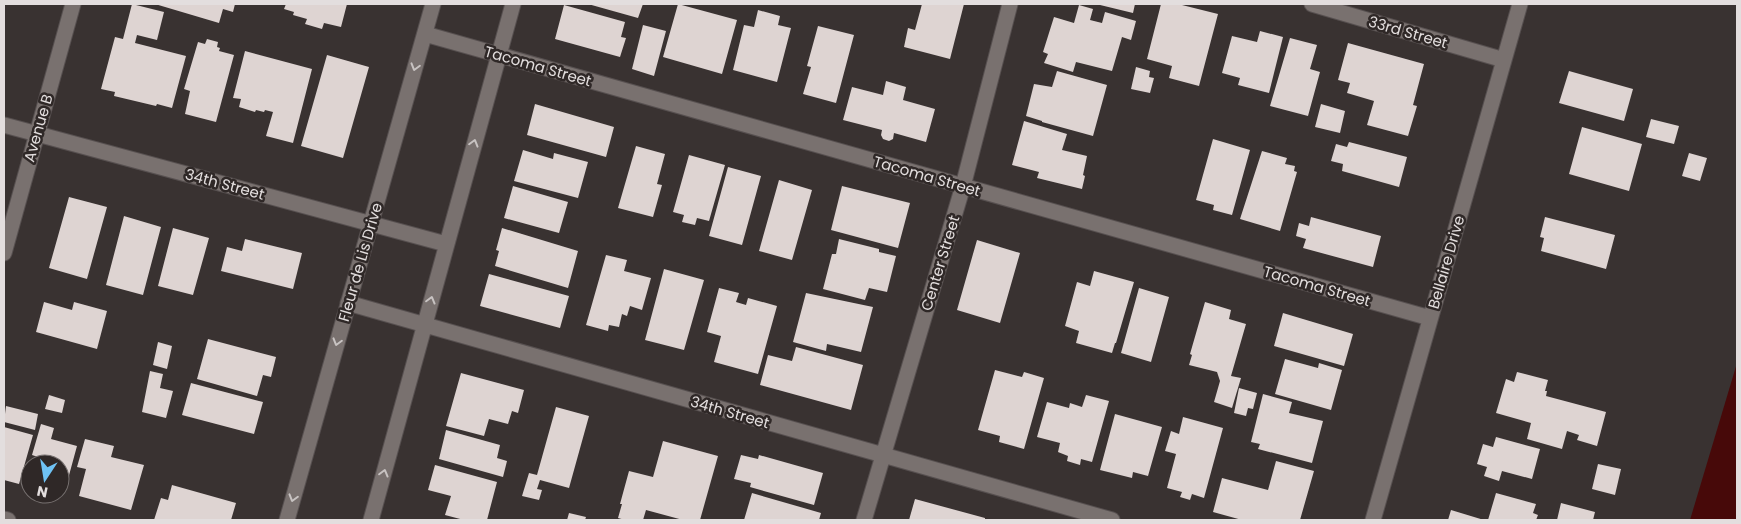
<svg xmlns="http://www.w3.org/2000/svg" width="1741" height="524" font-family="Poppins,sans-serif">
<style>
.water{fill:#470909}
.building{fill:#ded4d2}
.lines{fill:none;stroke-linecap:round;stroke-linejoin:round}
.street-casing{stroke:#575050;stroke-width:17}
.street{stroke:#79716f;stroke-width:15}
.oneway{stroke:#c8c3c2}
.labels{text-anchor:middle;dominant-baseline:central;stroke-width:5;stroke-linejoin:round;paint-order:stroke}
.street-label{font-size:15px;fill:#e3dede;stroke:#2f2827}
</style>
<rect width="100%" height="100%" fill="#393231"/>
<path class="water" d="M1737,363V520H1690Z"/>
<path class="building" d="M132,4L164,12L157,40L137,35L135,43L186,56L172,108L157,104L156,106L114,96L115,92L101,89L115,37L123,39Z
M155,4H235L233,12L223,9L219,23Z
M286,4H347L341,27L324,23L322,29L305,24L307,19L293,15L294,12L284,9Z
M588,4H643L638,18Z
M678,4L737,20L722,74L663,57Z
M922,4H964L950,59L904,47L908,28L915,30Z
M1096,4H1135L1133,13Z
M1161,4H1178L1218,14L1199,86L1169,78L1172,66L1147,59Z
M564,5L625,22L621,37L626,38L620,57L555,39Z
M1079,5L1093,9L1090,20L1102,23L1105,12L1136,21L1131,40L1122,37L1112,71L1076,62L1073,72L1044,63L1048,54L1043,52L1054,17L1074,23Z
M758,10L780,16L778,25L791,28L777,82L733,70L744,25L754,27Z
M643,25L666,31L654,76L632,69Z
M818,26L854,35L836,103L803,94L811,67L807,66Z
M1260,31L1283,37L1269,93L1238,85L1240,78L1222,73L1232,36L1257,42Z
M1290,38L1317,45L1310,69L1320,72L1308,116L1270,106Z
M207,39L218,42L217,47L220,48L219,51L234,55L216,122L185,114L190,91L184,89L198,42L205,44Z
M1348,43L1424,64L1413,105L1417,106L1408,136L1367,125L1374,101L1347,93L1350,83L1338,80Z
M245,51L312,69L293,143L266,136L273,112L265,110L264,112L256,110L255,112L239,107L241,99L233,98Z
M327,55L369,67L343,158L301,146Z
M1136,67L1150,71L1149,77L1154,78L1150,93L1131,89Z
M1057,71L1107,85L1093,136L1042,122V121L1026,116L1034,84L1052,87Z
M1569,71L1633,89L1624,121L1559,103Z
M886,81L906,87L903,100L935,109L926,142L894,133L893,139L889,141L883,139L881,135L882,130L843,120L852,87L883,95Z
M535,104L614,127L606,157L527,135Z
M1321,104L1345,111L1340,133L1315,127Z
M1651,119L1679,126L1674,144L1646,137Z
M1024,121L1067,134L1062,150L1087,156L1083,175L1085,176L1082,189L1037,178L1039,172L1012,165Z
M1582,127L1642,144L1629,191L1569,174Z
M1213,139L1250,150L1232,215L1213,210L1214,205L1196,200Z
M1349,142L1407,157L1399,187L1342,171L1343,164L1331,161L1336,144L1347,147Z
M636,146L665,154L657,184L662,185L653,217L618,208Z
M523,150L553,159L554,153L588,162L578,198L514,181Z
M1262,151L1287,158L1285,164L1295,166L1294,171L1297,172L1280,231L1240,219Z
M1689,153L1707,158L1700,181L1682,176Z
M689,155L725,165L709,221L697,218L695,225L682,222L684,215L673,212Z
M728,167L761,176L742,245L709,236Z
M779,180L812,190L792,260L759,251Z
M513,186L568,202L559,233L504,218Z
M842,186L910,203L898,248L831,230Z
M69,197L107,207L87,279L49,268Z
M124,216L161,227L143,295L106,285Z
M1311,217L1381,236L1373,267L1303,248L1306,239L1296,236L1299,223L1309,226Z
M1545,217L1615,235L1606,269L1541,251L1544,238L1540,237Z
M173,228L209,238L193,295L158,286Z
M502,228L578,251L568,288L495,266L499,251L496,250Z
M245,239L302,253L293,289L221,271L227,247L242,251Z
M839,239L879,249V252L896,256L887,292L869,288L865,300L823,289L832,254H836Z
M977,240L1020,253L1000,323L957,310Z
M606,255L627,260L624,271L651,278L642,310L630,306L627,316L622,314L619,327L609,325L608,331L586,325Z
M664,269L704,280L684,350L645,340Z
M1094,271L1134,282L1116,343H1115L1112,353L1076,343L1079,331L1065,326L1077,282L1090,286Z
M489,274L569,296L560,328L480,306Z
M719,288L739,293L736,302L746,305L748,298L777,306L758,374L714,362L721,336L707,332Z
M1139,288L1169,297L1151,362L1121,353Z
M806,293L873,307L861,352L827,344L826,351L793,342Z
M44,302L72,310L74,302L107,311L97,349L36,332Z
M1205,302L1231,310L1229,319L1246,324L1231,376L1241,378L1232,408L1214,402L1220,381L1217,372L1189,365L1192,355L1190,354Z
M1283,313L1353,334L1344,366L1274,346Z
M208,339L276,357L271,377L263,375L257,396L197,379Z
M158,342L172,346L167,369L153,365Z
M796,347L863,365L851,410L760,385L768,355L792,361Z
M1285,359L1318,368L1319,363L1342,370L1331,410L1275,394Z
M995,370L1022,377L1024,372L1044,378L1024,449L999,442L1000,436L978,430Z
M150,371L163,374L160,388L173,391L166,418L142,412Z
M1517,372L1548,380L1545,391H1547L1546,396L1606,412L1597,446L1577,440L1579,435L1567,431L1562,449L1527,439L1531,423L1496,413L1506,379L1514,382Z
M461,373L524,390L518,413L512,411L508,424L489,419L484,436L446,426Z
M191,383L263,402L254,434L182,415Z
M1239,388L1257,393L1253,409L1248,408L1246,416L1234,413Z
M1263,394L1292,402L1289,413L1323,421L1312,463L1258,449L1260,444L1251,442Z
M49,395L65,400L62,413L45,409Z
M1086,395L1109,401L1092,462L1081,459L1080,465L1067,461L1068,456L1058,452L1060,443L1037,437L1047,402L1069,408L1070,403L1082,407Z
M6,406L38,414L35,430L4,422Z
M556,407L589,416L569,488L540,480L537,489L542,490L539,500L522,496L529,473L537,475Z
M1115,414L1162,427L1148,476L1133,472L1132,478L1100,470Z
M1183,417L1223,428L1204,498L1192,494L1190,500L1180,497L1182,492L1167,488L1176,454L1165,451L1171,431L1179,434Z
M41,424L54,428L51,439L77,446L65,490L60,488V464H40L41,458L32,455Z
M4,427L33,435L19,484L4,480Z
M446,430L500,445L497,458L507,461L503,477L439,459Z
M1496,437L1540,449L1532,479L1502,471L1499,481L1484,476L1487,467L1477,464L1483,444L1493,447Z
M85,439L114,446L111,457L144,465L131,510L79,496L86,469L77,467Z
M663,441L718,456L700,520H683L646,510L643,520H625L618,518L622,504H620L629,471L653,477Z
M741,455L758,459L759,455L823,473L814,505L750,487L751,483L734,479Z
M1276,461L1314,471L1300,520H1242L1213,512L1222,478L1268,490Z
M1598,464L1621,469L1615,495L1592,489Z
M435,465L497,482L487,520H464L445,515L451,496L428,490Z
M172,485L236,503L231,520H154L161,498L168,500Z
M752,493L821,513L819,520H744Z
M1496,493L1536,504L1533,513L1538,515L1536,520H1488Z
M915,499L985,518V520H909Z
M1561,503L1595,512L1593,520H1557Z
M1451,510L1484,520H1448Z
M569,513L586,517L585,520H567Z"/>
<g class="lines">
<g class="street-casing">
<path id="street" d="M1312,4L1504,60
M425,34L1430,318
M4,125L446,244
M4,253L73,4
M348,303L1112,520
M4,519L8,520
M287,520L433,4
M371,520L513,4
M864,520L963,186L1010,4
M1373,520L1520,4"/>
</g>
<use href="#street" class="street"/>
</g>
<defs><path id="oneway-chevron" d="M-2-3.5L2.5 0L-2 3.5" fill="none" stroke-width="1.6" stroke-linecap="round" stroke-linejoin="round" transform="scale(1.25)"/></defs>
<g class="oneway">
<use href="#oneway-chevron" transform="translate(415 67) rotate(106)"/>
<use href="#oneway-chevron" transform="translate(474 143) rotate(-74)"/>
<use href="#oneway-chevron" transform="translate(431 300) rotate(-75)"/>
<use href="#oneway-chevron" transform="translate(337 342) rotate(106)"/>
<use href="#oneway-chevron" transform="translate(384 473) rotate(-75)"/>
<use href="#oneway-chevron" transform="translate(293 498) rotate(106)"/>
</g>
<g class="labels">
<g class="street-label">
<text transform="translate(1408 32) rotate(16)">33rd Street</text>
<text transform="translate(538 66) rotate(16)">Tacoma Street</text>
<text transform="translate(38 128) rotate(-74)">Avenue B</text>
<text transform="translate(927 176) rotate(16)">Tacoma Street</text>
<text transform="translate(225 184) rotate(15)">34th Street</text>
<text transform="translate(360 262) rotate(-74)">Fleur de Lis Drive</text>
<text transform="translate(1446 262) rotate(-74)">Bellaire Drive</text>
<text transform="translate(940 263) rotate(-73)">Center Street</text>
<text transform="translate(1317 286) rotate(16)">Tacoma Street</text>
<text transform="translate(730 412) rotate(16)">34th Street</text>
</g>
</g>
<rect width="1741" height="524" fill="none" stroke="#e3dede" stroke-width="10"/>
<g transform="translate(45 479) rotate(192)"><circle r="24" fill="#2f2827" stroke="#777170"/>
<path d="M0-4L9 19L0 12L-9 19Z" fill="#6fc2f4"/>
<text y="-8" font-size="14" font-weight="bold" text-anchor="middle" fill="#e3dede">N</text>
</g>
</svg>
